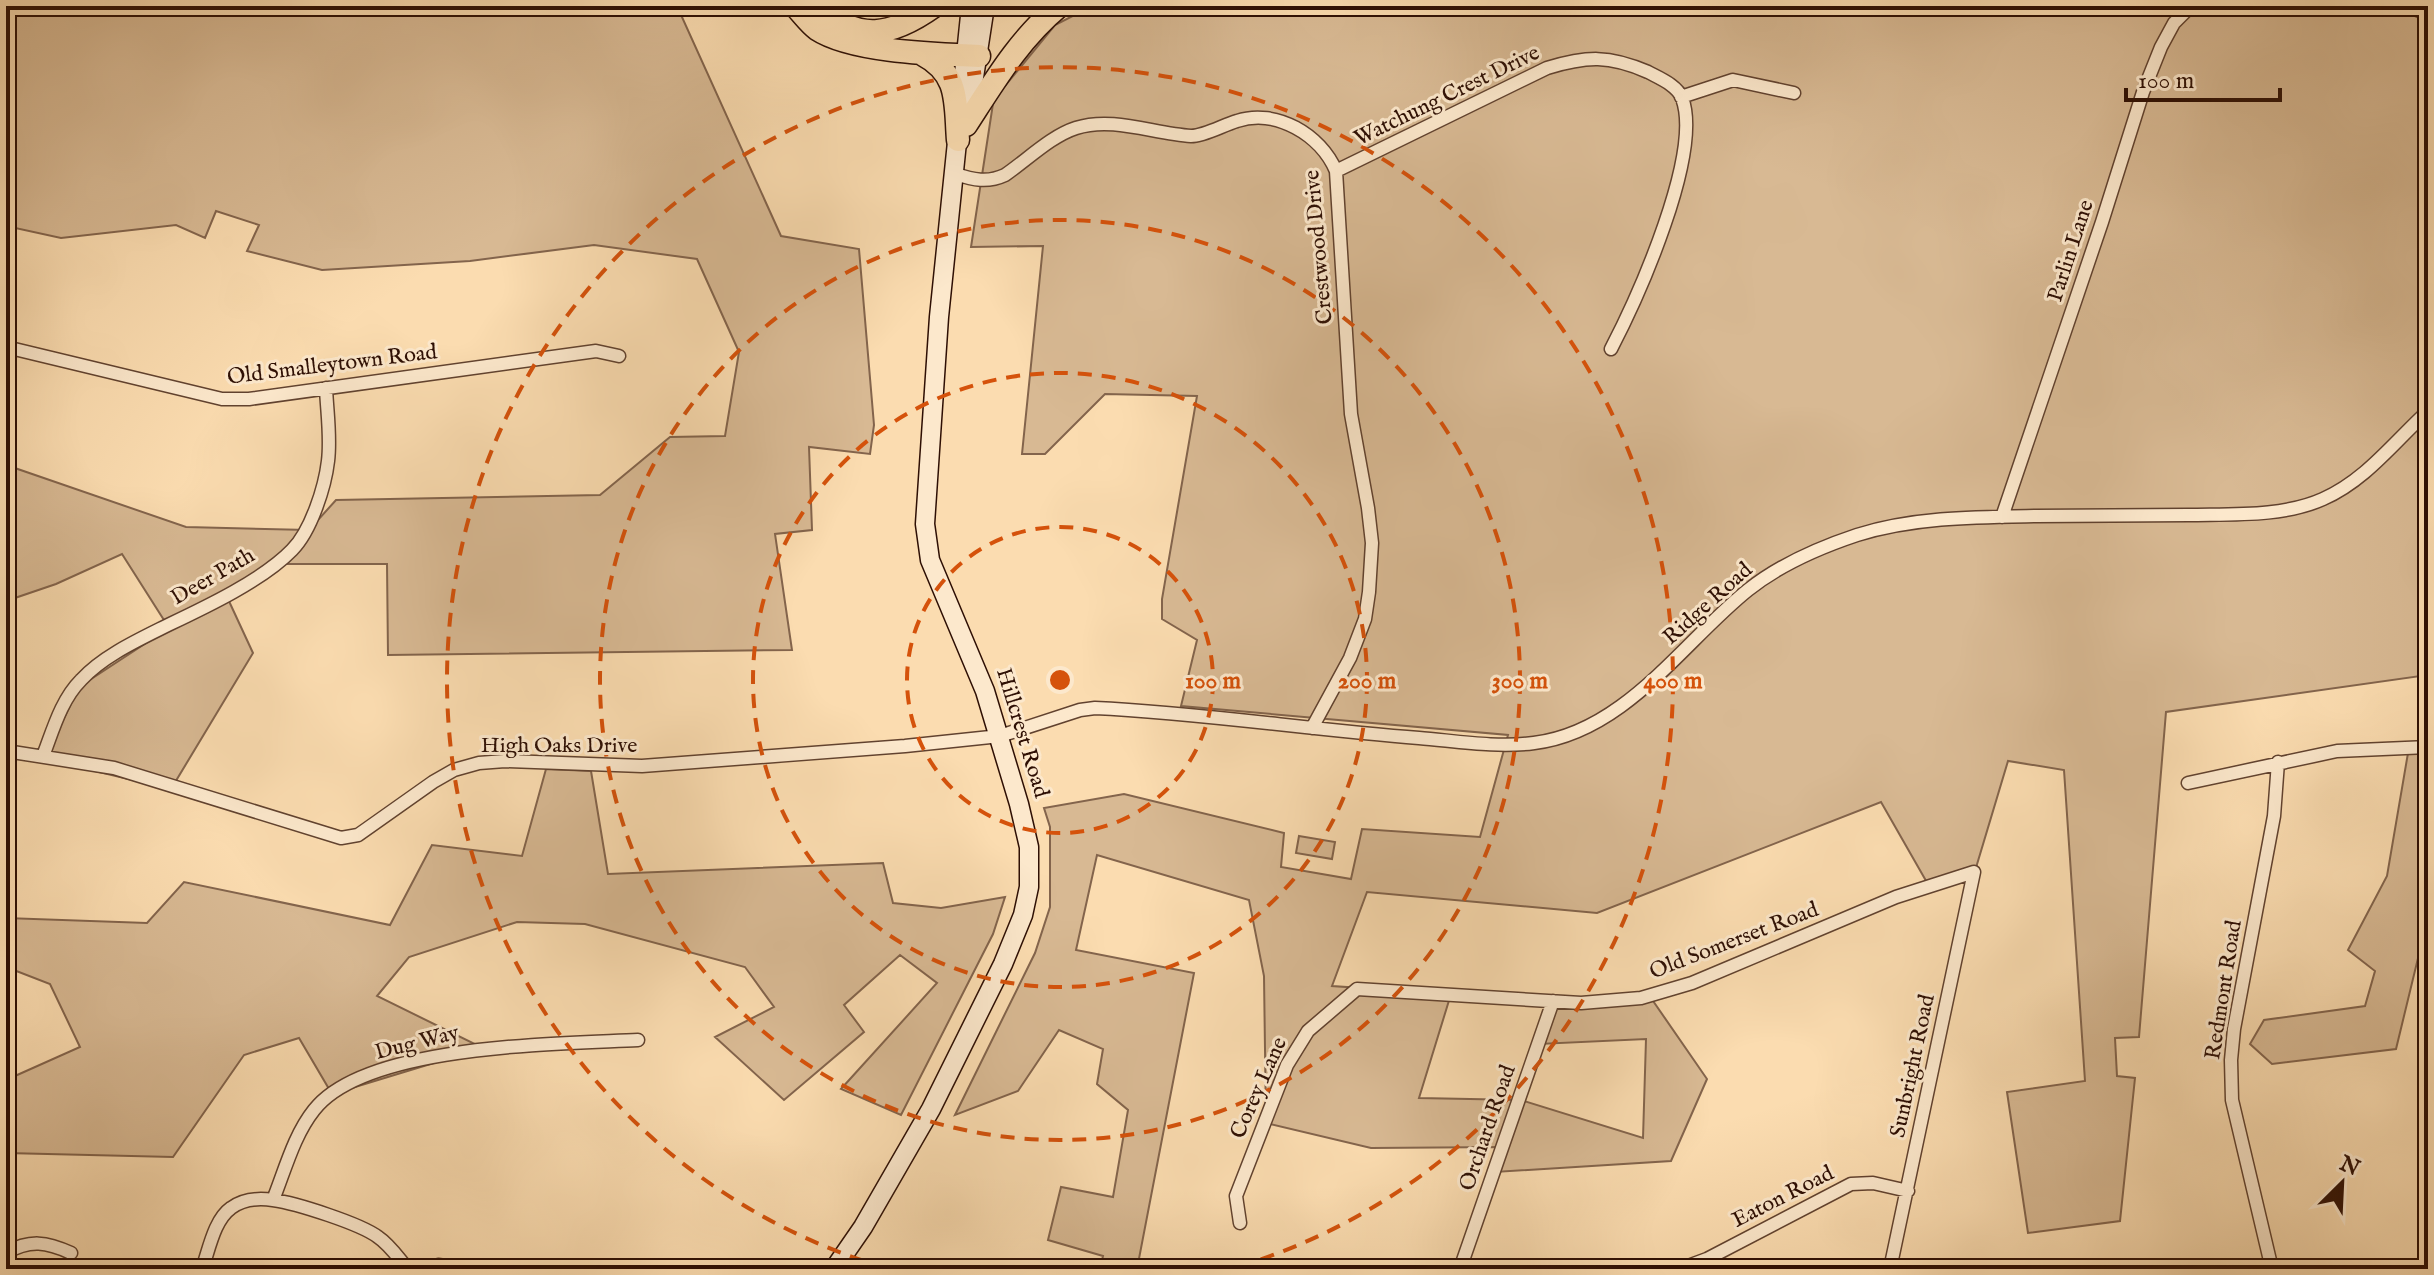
<svg xmlns="http://www.w3.org/2000/svg" width="2434" height="1275" font-family="'IM FELL English',serif">
<style>
.green{fill:#d8b993;stroke:#83644c;stroke-width:2}
.lines{fill:none;stroke-linecap:round;stroke-linejoin:round}
.street-casing{stroke:#61422f;stroke-width:15}
.secondary-casing{stroke:#2e0f04;stroke-width:21}
.highway-casing{stroke:#2e0f04;stroke-width:25}
.street{stroke:#fce8cc;stroke-width:12}
.secondary{stroke:#fce8cc;stroke-width:18}
.highway{stroke:#fbdcb0;stroke-width:22}
.ring{fill:none;stroke:#d5520b;stroke-width:4;stroke-dasharray:14 10}
.labels{text-anchor:middle;dominant-baseline:central;stroke-width:6;stroke-linejoin:round;paint-order:stroke}
.street-label{font-size:22px;fill:#2e0f04;stroke:#fce8cc}
.centre{fill:#d5520b;stroke:#fce8cc;stroke-width:4}
.ring-label{font-size:24px;text-anchor:middle;font-weight:bold;fill:#d5520b;stroke:#fce8cc;stroke-width:6;stroke-linejoin:round;paint-order:stroke}
</style>
<rect width="100%" height="100%" fill="#fbdcb0"/>
<filter id="stains"><feTurbulence type="fractalNoise" baseFrequency=".0025" numOctaves="4"/><feColorMatrix values="0 0 0 0 .2 0 0 0 0 .09 0 0 0 0 .02 0 0 0 .5 -.17"/></filter>
<radialGradient id="worn" r=".72"><stop offset=".6" stop-color="#630" stop-opacity="0"/><stop offset="1" stop-color="#630" stop-opacity=".3"/></radialGradient>
<path class="green" d="M6,6H677L781,236L859,249L874,425L870,454L809,447L812,530L775,534L792,650L388,655L387,564H282L228,599L253,653L171,789L44,759L79,687L169,628L122,554L56,584L6,601V465L186,527L309,530L336,500L600,495L670,437L725,436L739,352L697,259L594,245L470,261L322,270L247,251L259,225L216,211L205,238L176,225L61,238L6,226Z
M1092,6H2428V675L2166,712L2139,1037L2115,1038L2117,1076L2135,1078L2120,1221L2028,1233L2007,1092L2085,1081L2064,770L2008,761L1975,871L1929,886L1881,802L1597,913L1367,892L1332,986L1451,994L1419,1098L1521,1100L1643,1138L1646,1039L1539,1044L1557,1005L1651,998L1707,1079L1671,1161L1495,1172L1504,1147L1371,1148L1266,1123L1264,976L1249,900L1097,855L1076,950L1194,973L1137,1269H1100L1103,1256L1048,1240L1061,1187L1113,1197L1128,1110L1097,1084L1103,1049L1059,1030L1018,1091L955,1115L1035,953L1050,907V827L1044,808L1124,794L1284,833L1281,867L1351,879L1362,829L1480,837L1508,735L1181,706L1197,640L1162,619V599L1197,396L1105,394L1045,454H1022L1043,246L971,247L996,84L1005,86L1055,25Z
M2408,753H2428V917L2396,1049L2272,1064L2250,1044L2264,1020L2365,1006L2375,971L2348,950L2387,876Z
M546,769L591,771L608,874L883,863L893,903L941,908L1005,897L993,934L901,1115L841,1089L937,983L900,955L844,1005L864,1032L784,1100L715,1037L774,1007L745,967L585,924L517,922L409,957L377,996L483,1048L332,1094L299,1038L244,1055L173,1157L6,1153V1080L80,1047L50,984L6,967V918L147,923L184,882L390,925L432,845L522,856Z
M1299,836L1335,842L1332,859L1296,853Z"/>
<g class="lines">
<g class="street-casing">
<path id="street" d="M2406,6L2428,14
M1681,97L1733,80L1794,93
M1336,171L1547,68C1587,56 1609,55 1648,72C1659,78 1677,85 1682,98C1703,153 1638,297 1611,349
M956,174C973,180 988,183 1005,175C1027,160 1051,136 1076,128C1113,116 1154,134 1191,136C1205,136 1223,125 1237,121C1276,108 1321,135 1336,171L1351,414L1368,508L1372,543L1369,592L1365,619L1350,658L1312,728
M6,347L222,399H249L596,351L619,356
M2002,517L2102,222L2143,92L2161,47L2174,23L2191,6
M6,751L114,768L341,838L358,835L433,782L454,770L479,763L505,761L642,766L905,746L1000,736L1080,710L1095,708C1203,713 1311,730 1419,738C1456,741 1497,748 1534,743C1625,732 1683,642 1748,590C1778,566 1821,547 1857,535C1914,517 1977,517 2036,516C2087,516 2137,515 2188,515C2232,514 2283,517 2323,499C2366,480 2394,442 2428,411
M43,756C53,730 61,700 81,680C103,656 138,640 168,625C206,607 263,580 292,550C311,531 325,487 328,461C331,437 327,412 326,388
M2188,783L2337,751L2428,747
M273,1200C285,1170 294,1135 314,1110C365,1044 559,1044 638,1040
M1240,1223L1236,1196L1287,1065L1308,1031L1357,989L1581,1003L1641,998L1692,983L1896,897L1974,872L1890,1269
M6,1253C30,1239 47,1242 71,1253
M202,1269C209,1250 214,1220 231,1208C243,1199 259,1198 273,1200C296,1203 361,1224 378,1237C390,1245 399,1259 408,1269
M426,1269L438,1265L470,1269
M1460,1269L1553,1001
M1680,1269L1707,1259L1851,1184L1873,1183L1908,1191
M2272,1269L2232,1100L2231,1060L2234,1029L2274,816L2278,762"/>
</g>
<g class="secondary-casing">
<path id="secondary" d="M971,97L985,6
M834,1269L863,1227L931,1109L1003,964L1023,915L1029,887V847L1019,804L985,691L930,560L925,524L939,317L971,6"/>
</g>
<g class="highway-casing">
<path id="highway" d="M795,6C802,13 809,23 817,29C852,52 936,54 979,56
M818,6C858,43 892,36 934,6
M922,54C960,74 955,102 958,140
M966,125C994,82 1019,39 1059,6"/>
</g>
<use href="#street" class="street"/>
<use href="#secondary" class="secondary"/>
<use href="#highway" class="highway"/>
</g>
<g class="ring">
<circle cx="1060" cy="680" r="153"/>
<circle cx="1060" cy="680" r="307"/>
<circle cx="1060" cy="680" r="460"/>
<path d="M886 1268A613 613 0 1 1 1234 1268"/>
</g>
<g class="labels">
<g class="street-label">
<text transform="translate(1447 96) rotate(-26)">Watchung Crest Drive</text>
<text transform="translate(1319 247) rotate(-95)">Crestwood Drive</text>
<text transform="translate(2071 251) rotate(-72)">Parlin Lane</text>
<text transform="translate(332 365) rotate(-7)">Old Smalleytown Road</text>
<text transform="translate(213 577) rotate(-30)">Deer Path</text>
<text transform="translate(1708 604) rotate(-42)">Ridge Road</text>
<text transform="translate(1022 733) rotate(73)">Hillcrest Road</text>
<text x="559" y="746">High Oaks Drive</text>
<text transform="translate(1734 941) rotate(-21)">Old Somerset Road</text>
<text transform="translate(2224 990) rotate(-81)">Redmont Road</text>
<text transform="translate(417 1043) rotate(-14)">Dug Way</text>
<text transform="translate(1913 1066) rotate(-78)">Sunbright Road</text>
<text transform="translate(1259 1088) rotate(-66)">Corey Lane</text>
<text transform="translate(1488 1128) rotate(-71)">Orchard Road</text>
<text transform="translate(1783 1197) rotate(-27)">Eaton Road</text>
</g>
</g>
<circle cx="1060" cy="680" r="12" class="centre"/>
<g class="ring-label">
<text x="1213" y="688">100 m</text>
<text x="1367" y="688">200 m</text>
<text x="1520" y="688">300 m</text>
<text x="1673" y="688">400 m</text>
</g>
<rect width="2434" height="1275" fill="none" stroke="#fbdcb0" stroke-width="32"/>
<rect x="8" y="8" width="2418" height="1259" fill="none" stroke="#2e0f04" stroke-width="4"/>
<rect x="16" y="16" width="2402" height="1243" fill="none" stroke="#2e0f04" stroke-width="2"/>
<g transform="translate(2342 1183) rotate(24)" stroke="#fce8cc" stroke-width="6" paint-order="stroke">
<path d="M0-6L14 30L0 20L-14 30Z" fill="#2e0f04"/>
<text y="-12" font-size="22" font-weight="bold" text-anchor="middle" fill="#2e0f04">N</text>
</g>
<path d="M2126 88v12h154v-12" fill="none" stroke="#2e0f04" stroke-width="4"/>
<text x="2138" y="88" font-size="24" fill="#2e0f04" stroke="#fce8cc" stroke-width="6" paint-order="stroke">100 m</text>
<rect width="100%" height="100%" filter="url(#stains)"/>
<rect width="100%" height="100%" fill="url(#worn)"/>
</svg>
